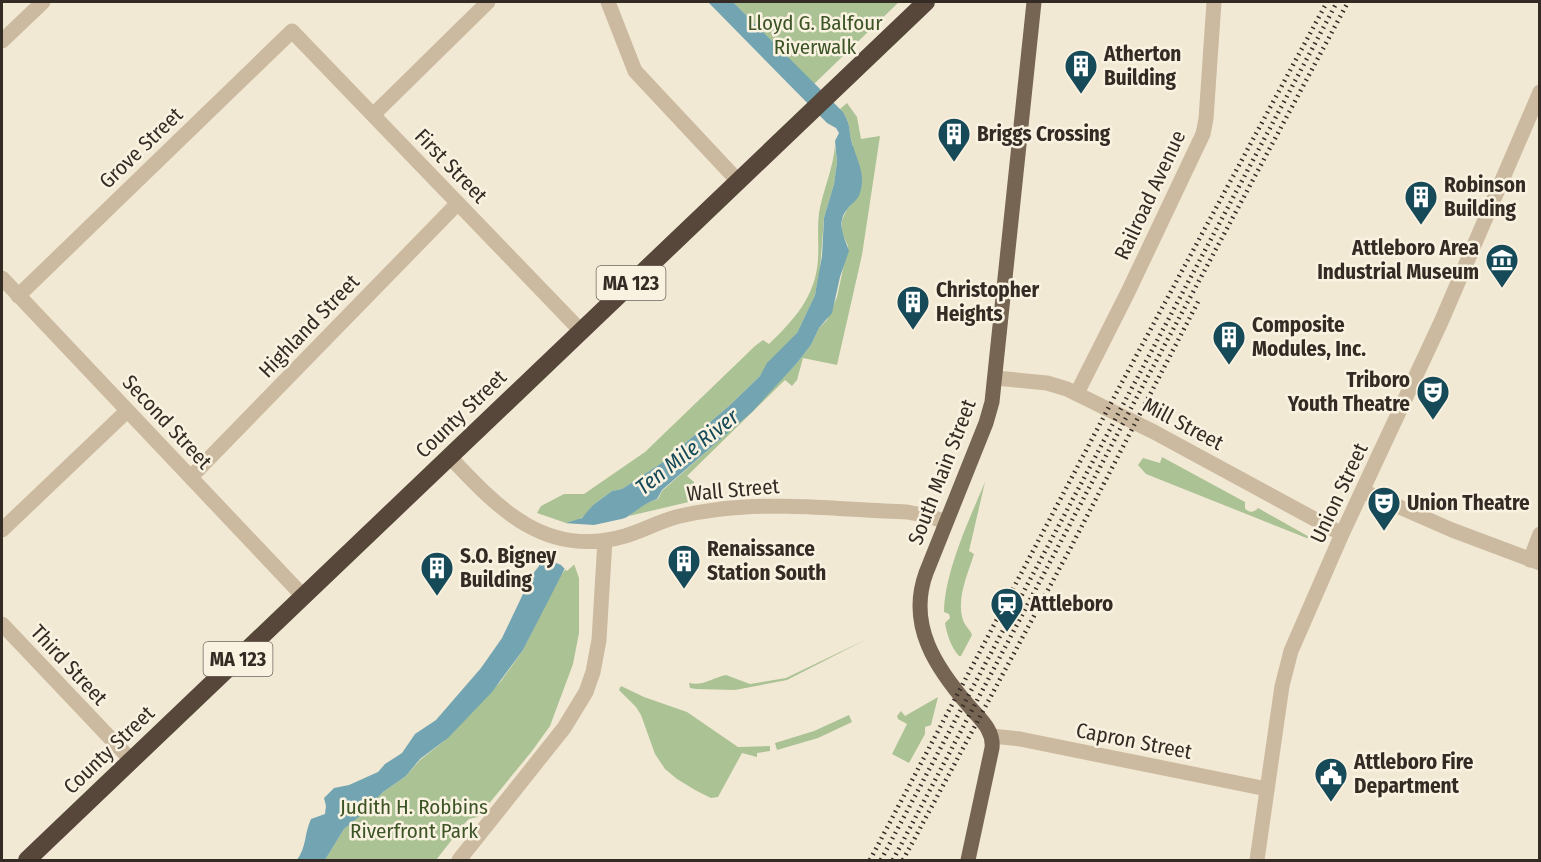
<svg xmlns="http://www.w3.org/2000/svg" width="1541" height="862" font-family="'Fira Sans Condensed',sans-serif">
<style>
.green{fill:#abc294}
.water{fill:#72a5b1}
.pier{fill:#f2e9d5}
.lines{fill:none;stroke-linecap:round;stroke-linejoin:round}
.minor{stroke:#cbbaa0;stroke-width:15}
.major{stroke:#776554;stroke-width:15}
.highway{stroke:#56473a;stroke-width:18}
.rail{stroke:#342c24;stroke-width:4.5;stroke-dasharray:1.5 4.5;stroke-linecap:butt}
.labels{text-anchor:middle;dominant-baseline:central;stroke-width:5;stroke-linejoin:round;paint-order:stroke}
.shield{fill:#faf2e1;stroke:#6f675d;stroke-width:1.5}
.shield-label{font-size:20px;font-weight:bold;fill:#342c24}
.park-label{font-size:21px;fill:#3c5426;stroke:#faf2e1}
.poi-label{font-size:21px;font-weight:bold;fill:#342c24;stroke:#faf2e1;text-anchor:start}
.street-label{font-size:21px;fill:#342c24;stroke:#faf2e1}
.water-label{font-size:22px;font-style:italic;fill:#174a58;stroke:#faf2e1}
</style>
<rect width="100%" height="100%" fill="#f2e9d5"/>
<path class="green" d="M733,2H899L814,84Z
M847,103L857,117L861,139L880,136L862,255L837,365L803,358L797,380L792,386L785,380L687,476L694,482L693,501L629,516L644,504L658,499L662,491L742,420L797,363L811,345L819,328L827,320L837,297L848,246L842,233V220L847,209L853,203V145C847,131 853,123 840,109Z
M835,146L837,162L834,184L824,218L820,270L815,295L797,333L760,376L729,406L663,462L622,489L612,491L593,505L587,514L578,520L566,523L537,513L541,506L564,494H584L645,452L755,346L763,340L769,344C794,320 816,296 818,259C819,243 817,228 819,213C823,190 833,169 835,146Z
M1162,457L1245,502V508C1248,513 1254,513 1258,508L1313,539L1314,541L1146,474L1138,465L1143,458L1160,463Z
M985,482L969,551L974,554C968,574 956,598 963,620C965,626 971,631 972,635L961,656H959C951,647 947,635 945,623L950,618L949,614L944,612C945,571 969,520 985,482Z
M573,561L579,578V633L573,664L550,726L532,751L478,817L469,819L465,823L436,860H325L344,829L383,792L406,776L420,760L443,742L501,681L523,650L559,577Z
M867,639L787,680L735,690L696,689L690,688L689,683C704,686 712,678 726,675L750,684L786,678Z
M621,686L644,697L687,712L738,747L770,746V751L757,753V757L742,753L718,797L711,798L695,790L677,779L665,769L655,754L641,715L636,707L619,690Z
M938,697L931,725L925,727V734L909,763L892,754L907,724L898,719L897,716L901,711L905,716Z
M849,715L852,722L818,738L777,750L775,743L814,731Z"/>
<path class="water" d="M708,2H733L843,112C852,127 848,129 852,143C857,160 866,174 860,193C858,199 853,203 849,207C835,222 844,236 849,251L840,277L832,313L819,328L811,345L797,363L752,412L662,490L657,499C641,504 633,516 618,521L565,568L523,650L492,692L448,738L420,759L406,776L383,792L361,815L344,829L325,860H297C307,846 304,834 311,819L325,814L326,806L324,798L334,788L349,785L378,772L385,764L402,753L415,734L436,720L481,668L502,638L532,575L539,566V561L566,523L582,518L593,505L612,491L622,489L663,462L729,406L760,376L767,363L797,333L815,295L822,256L824,218L834,184L837,162L835,141L839,133L836,128L827,123Z"/>
<path class="pier" d="M626,518L567,571L561,565L539,556L563,523L594,525Z"/>
<g class="lines">
<path class="minor" d="M608,2L635,71L738,181
M2,41L43,2
M373,115L488,2
M2,278L303,596
M18,296L292,31L581,331
M996,378L1047,383L1067,389L1154,432L1342,534
M1077,393L1128,292L1203,134L1206,119L1214,2
M449,456C498,508 545,559 625,536C642,531 658,522 676,517C690,513 706,511 721,509C783,502 845,510 907,512L923,515L945,521
M191,477L458,203
M1363,491L1452,530L1540,563
M2,530L127,411
M1530,560L1540,534
M2,624L131,760
M992,736L1020,739L1267,789
M459,860L564,728L586,692L593,672L599,640L605,540
M1257,860L1282,686L1291,651L1342,534L1441,322L1540,92"/>
<path class="major" d="M968,860L992,748C994,730 980,719 969,706C936,668 907,625 926,573L986,423L992,402L1034,2"/>
<path class="highway" d="M27,860L926,2"/>
<path class="rail" d="M870,860L1120,386L1327,2
M881,860L1337,2
M893,860L1138,395L1348,2
M903,860L1071,547L1200,298"/>
</g>
<defs>
<g id="building-pin" transform="scale(1.725)"><path d="M0 17L-7.5 6A9.5 9.5 0 1 1 7.5 6Z" fill="#174a58" stroke="#faf2e1"/><path d="M-4-6H4V6H1V3H-1V6H-4ZM-2.5-4.3h1.7v1.8h-1.7ZM.8-4.3h1.7v1.8H.8ZM-2.5-1h1.7V.8h-1.7ZM.8-1h1.7V.8H.8Z" fill="#fff"/></g>
<g id="museum-pin" transform="scale(1.725)"><path d="M0 17L-7.5 6A9.5 9.5 0 1 1 7.5 6Z" fill="#174a58" stroke="#faf2e1"/><path d="M0-6L6-3V-2H-6V-3ZM-5-1h2V3h-2ZM-1-1h2V3h-2ZM3-1h2V3H3ZM-6 4H6V6H-6Z" fill="#fff"/></g>
<g id="theatre-pin" transform="scale(1.725)"><path d="M0 17L-7.5 6A9.5 9.5 0 1 1 7.5 6Z" fill="#174a58" stroke="#faf2e1"/><path d="M-5-5.5Q0-4 5-5.5V0Q5 5 0 6Q-5 5-5 0ZM-3.3-2.5H-1v1.5H-3.3ZM1-2.5H3.3v1.5H1ZM-2.8 1Q0 5.5 2.8 1Z" fill="#fff"/></g>
<g id="station-pin" transform="scale(1.725)"><path d="M0 17L-7.5 6A9.5 9.5 0 1 1 7.5 6Z" fill="#174a58" stroke="#faf2e1"/><path d="M-3-6H3Q5-6 5-4V2Q5 4 3 4L4.5 6H3L1.5 4h-3L-3 6H-4.5L-3 4Q-5 4-5 2V-4Q-5-6-3-6ZM-3.5-4v3h7v-3ZM-3.5 1v1.5H-2V1ZM2 1v1.5H3.5V1Z" fill="#fff"/></g>
<g id="civic-pin" transform="scale(1.725)"><path d="M0 17L-7.5 6A9.5 9.5 0 1 1 7.5 6Z" fill="#174a58" stroke="#faf2e1"/><path d="M-.6-6.5H3V-4.5H.6V-3L4-1V1h2V6H-6V1h2V-1L-.6-3ZM-1.2 2.5V6h2.4V2.5Z" fill="#fff"/></g>
</defs>
<g fill-rule="evenodd">
<use href="#building-pin" x="1081" y="66"/>
<use href="#building-pin" x="954" y="134"/>
<use href="#building-pin" x="1421" y="197"/>
<use href="#museum-pin" x="1502" y="260"/>
<use href="#building-pin" x="913" y="302"/>
<use href="#building-pin" x="1229" y="337"/>
<use href="#theatre-pin" x="1433" y="392"/>
<use href="#theatre-pin" x="1384" y="503"/>
<use href="#building-pin" x="684" y="561"/>
<use href="#building-pin" x="437" y="568"/>
<use href="#station-pin" x="1007" y="604"/>
<use href="#civic-pin" x="1331" y="774"/>
</g>
<g class="labels">
<g class="shield">
<rect x="596.5" y="266" width="69" height="34" rx="4.5"/>
<rect x="203.5" y="642" width="69" height="34" rx="4.5"/>
</g>
<g class="shield-label">
<text x="631" y="283">MA 123</text>
<text x="238" y="659">MA 123</text>
</g>
<g class="park-label">
<text x="815" y="23">Lloyd G. Balfour<tspan x="815" dy="24">Riverwalk</tspan></text>
<text x="414" y="807">Judith H. Robbins<tspan x="414" dy="24">Riverfront Park</tspan></text>
</g>
<g class="poi-label">
<text x="1104" y="54">Atherton<tspan x="1104" dy="24">Building</tspan></text>
<text x="977" y="134">Briggs Crossing</text>
<text x="1444" y="185">Robinson<tspan x="1444" dy="24">Building</tspan></text>
<text x="1479" y="248" text-anchor="end">Attleboro Area<tspan x="1479" dy="24">Industrial Museum</tspan></text>
<text x="936" y="290">Christopher<tspan x="936" dy="24">Heights</tspan></text>
<text x="1252" y="325">Composite<tspan x="1252" dy="24">Modules, Inc.</tspan></text>
<text x="1410" y="380" text-anchor="end">Triboro<tspan x="1410" dy="24">Youth Theatre</tspan></text>
<text x="1407" y="503">Union Theatre</text>
<text x="707" y="549">Renaissance<tspan x="707" dy="24">Station South</tspan></text>
<text x="460" y="556">S.O. Bigney<tspan x="460" dy="24">Building</tspan></text>
<text x="1030" y="604">Attleboro</text>
<text x="1354" y="762">Attleboro Fire<tspan x="1354" dy="24">Department</tspan></text>
</g>
<g class="street-label">
<text transform="translate(141 148) rotate(-44)">Grove Street</text>
<text transform="translate(451 166) rotate(46)">First Street</text>
<text transform="translate(1150 195) rotate(-65)">Railroad Avenue</text>
<text transform="translate(309 326) rotate(-46)">Highland Street</text>
<text transform="translate(461 414) rotate(-44)">County Street</text>
<text transform="translate(167 422) rotate(47)">Second Street</text>
<text transform="translate(1183 424) rotate(28)">Mill Street</text>
<text transform="translate(942 472) rotate(-69)">South Main Street</text>
<text transform="translate(733 490) rotate(-5)">Wall Street</text>
<text transform="translate(1339 493) rotate(-65)">Union Street</text>
<text transform="translate(69 665) rotate(47)">Third Street</text>
<text transform="translate(1134 741) rotate(11)">Capron Street</text>
<text transform="translate(109 750) rotate(-44)">County Street</text>
</g>
<g class="water-label">
<text transform="translate(687 452) rotate(-38)">Ten Mile River</text>
</g>
</g>
<rect width="1541" height="862" fill="none" stroke="#342c24" stroke-width="6"/>
</svg>
